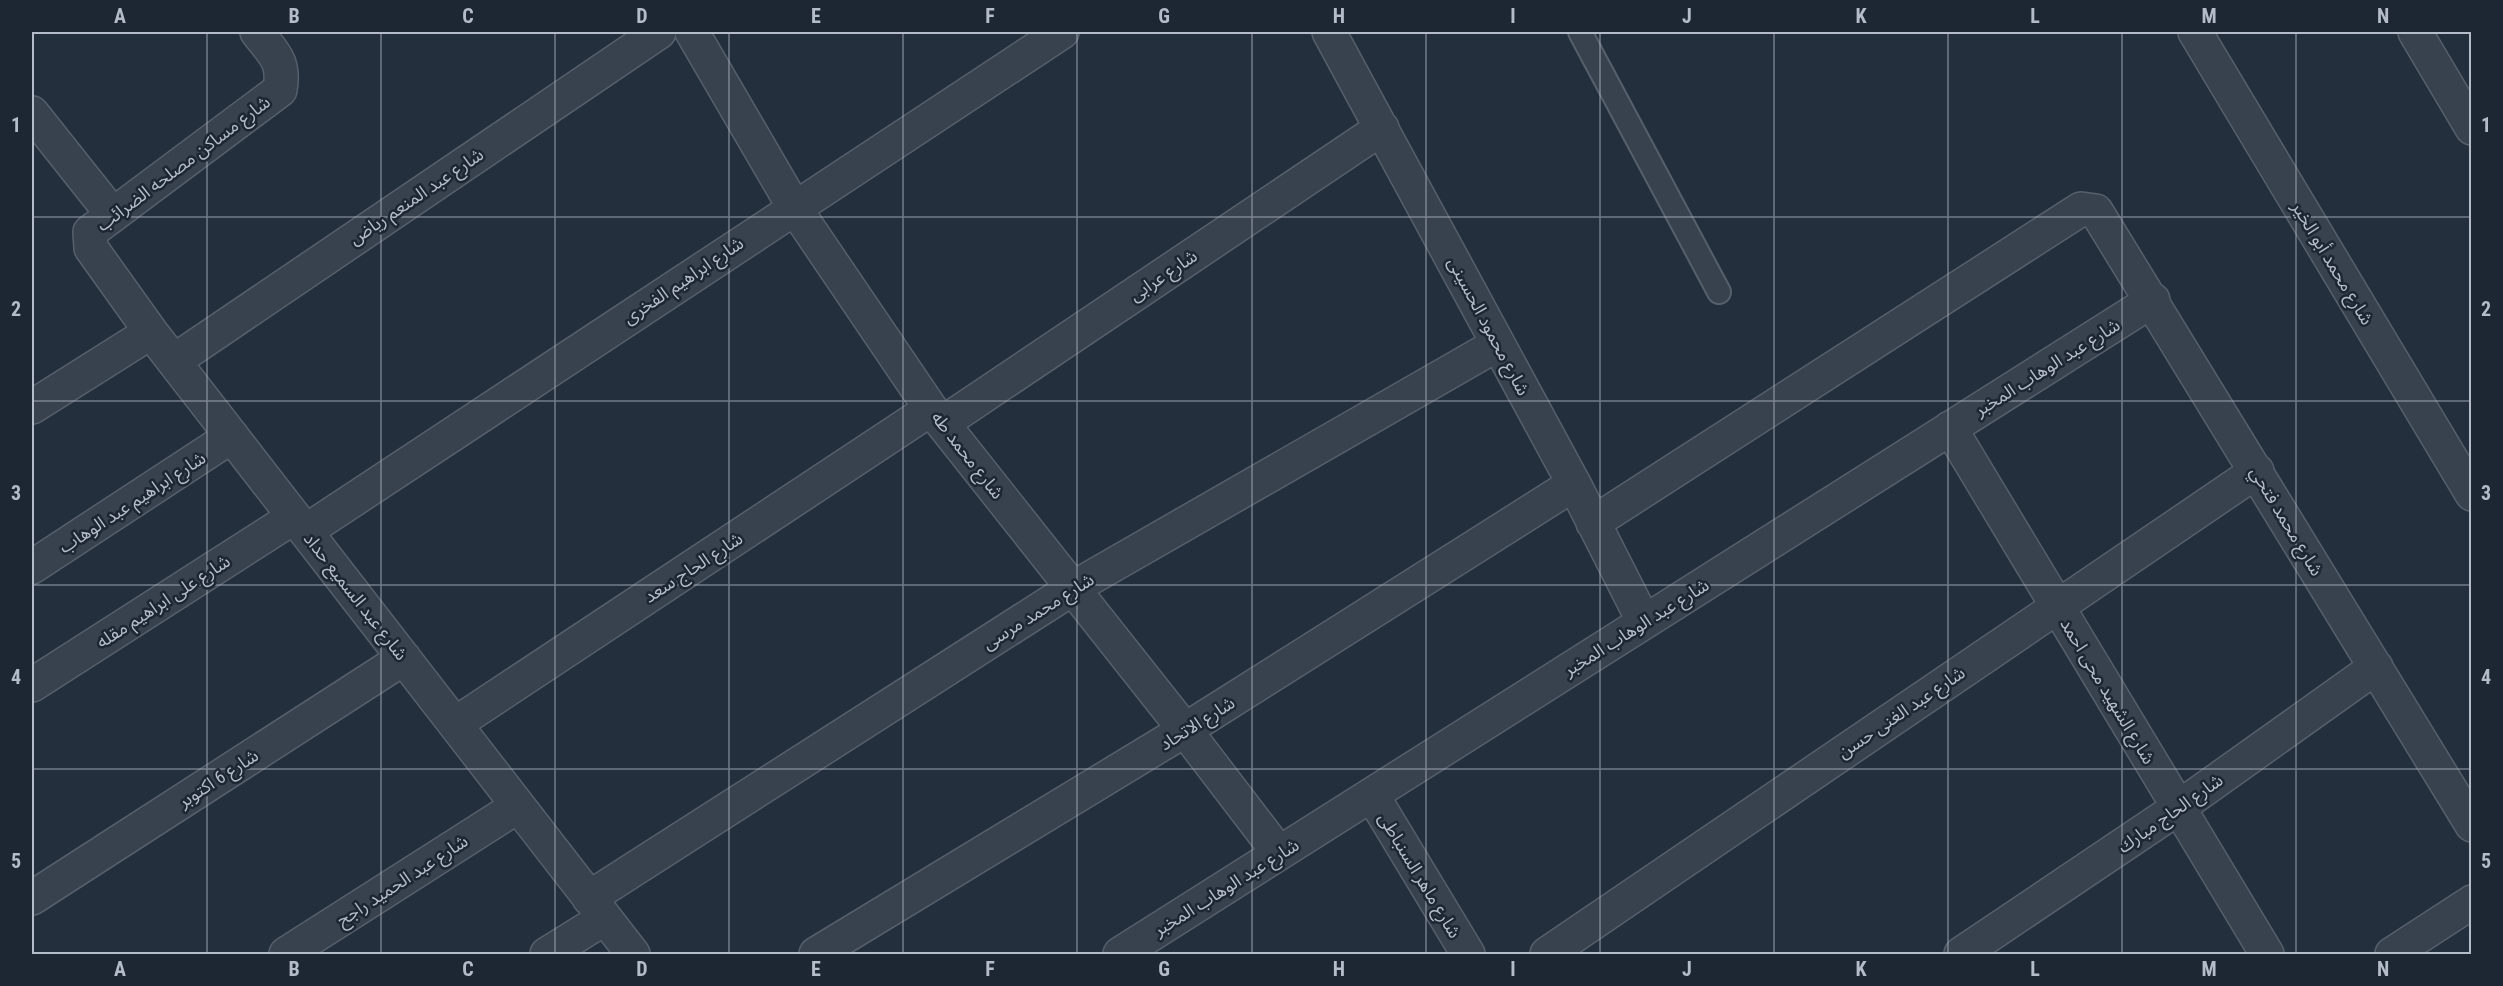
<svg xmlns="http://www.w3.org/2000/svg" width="2503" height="986" font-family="'Roboto Condensed','Noto Sans Arabic',sans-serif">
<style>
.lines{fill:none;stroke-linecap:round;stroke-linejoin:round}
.lane-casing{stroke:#565f6c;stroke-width:26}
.street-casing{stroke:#565f6c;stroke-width:36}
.lane{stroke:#38414e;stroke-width:22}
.street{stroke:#38414e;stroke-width:33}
.grid{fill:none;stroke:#b4bcc9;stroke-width:1.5;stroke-opacity:0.55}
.labels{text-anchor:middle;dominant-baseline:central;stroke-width:5;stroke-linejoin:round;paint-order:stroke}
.street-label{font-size:18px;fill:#b4bcc9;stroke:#1d2633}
.neatline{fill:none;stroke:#b4bcc9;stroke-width:2}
.grid-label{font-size:20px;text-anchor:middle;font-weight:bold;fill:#b4bcc9}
</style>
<rect width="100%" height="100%" fill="#242f3e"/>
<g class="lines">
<g class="lane-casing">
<path id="lane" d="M1580,32L1719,292"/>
</g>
<g class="street-casing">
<path id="street" d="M257,32C274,54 285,61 280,90L90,232L91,248L151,332L633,954
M692,32L794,207L931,409L1185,730L1279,853
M1329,32L1574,484L1644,622
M2195,32L2472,494
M2415,32L2472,128
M32,113L113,215
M174,361L659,32
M32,407L151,332
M943,423L1382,128
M1950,428L2267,954
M1593,523L2081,209L2096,211L2472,825
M306,531L1062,32
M32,567L232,436
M32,685L294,517
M455,724L931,409
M1372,795L1468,954
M32,898L404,658
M589,898L1073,588L1498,344
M286,954L518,806
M547,954L605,918
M816,954L1185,730L1574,484
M1120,954L2153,300
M1547,954L2257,471
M1961,954L2178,808L2376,667
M2392,954L2472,902"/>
</g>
<use href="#lane" class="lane"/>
<use href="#street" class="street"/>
</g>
<path class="grid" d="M207,32V954M381,32V954M555,32V954M729,32V954M903,32V954M1077,32V954M1252,32V954M1426,32V954M1600,32V954M1774,32V954M1948,32V954M2122,32V954M2296,32V954M32,217H2472M32,401H2472M32,585H2472M32,769H2472"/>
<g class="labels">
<g class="street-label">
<text transform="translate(183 163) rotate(-37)">شارع مساكن مصلحه الضرائب</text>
<text transform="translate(416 196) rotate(-34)">شارع عبد المنعم رياض</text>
<text transform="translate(2333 263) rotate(59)">شارع محمد أبو الخير</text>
<text transform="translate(1163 275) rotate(-34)">شارع عرابى</text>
<text transform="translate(683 280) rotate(-34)">شارع ابراهيم الفخرى</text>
<text transform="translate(1489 326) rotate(62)">شارع محمود الحسينى</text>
<text transform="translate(2047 367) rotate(-32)">شارع عبد الوهاب المخبر</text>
<text transform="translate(968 455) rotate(52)">شارع محمد طه</text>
<text transform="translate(132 502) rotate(-33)">شارع ابراهيم عبد الوهاب</text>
<text transform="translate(2287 521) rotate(59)">شارع محمد فتحي</text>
<text transform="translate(693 567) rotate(-33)">شارع الحاج سعد</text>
<text transform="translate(356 596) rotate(52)">شارع عبد السميع حداد</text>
<text transform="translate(163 601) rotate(-33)">شارع على ابراهيم مقله</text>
<text transform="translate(1038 611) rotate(-32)">شارع محمد مرسى</text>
<text transform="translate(1636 627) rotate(-32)">شارع عبد الوهاب المخبر</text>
<text transform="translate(2108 691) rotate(59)">شارع الشهيد محى احمد</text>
<text transform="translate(1901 712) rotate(-34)">شارع عبد الغنى حسن</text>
<text transform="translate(1197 723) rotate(-32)">شارع الاتحاد</text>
<text transform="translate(218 778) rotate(-33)">شارع 6 اكتوبر</text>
<text transform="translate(2170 813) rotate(-35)">شارع الحاج مبارك</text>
<text transform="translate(1420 875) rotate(59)">شارع ماهر السنباطى</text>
<text transform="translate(402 880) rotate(-33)">شارع عبد الحميد راجح</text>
<text transform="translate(1226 887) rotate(-32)">شارع عبد الوهاب المخبر</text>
</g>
</g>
<rect width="2503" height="986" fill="none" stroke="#1d2633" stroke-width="66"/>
<rect x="33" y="33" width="2437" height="920" class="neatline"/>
<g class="grid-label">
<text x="120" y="23">A</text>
<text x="294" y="23">B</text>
<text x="468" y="23">C</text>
<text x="642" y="23">D</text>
<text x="816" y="23">E</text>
<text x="990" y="23">F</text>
<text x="1164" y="23">G</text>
<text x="1339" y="23">H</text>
<text x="1513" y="23">I</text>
<text x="1687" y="23">J</text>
<text x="1861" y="23">K</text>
<text x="2035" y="23">L</text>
<text x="2209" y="23">M</text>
<text x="2383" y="23">N</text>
<text x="16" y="132">1</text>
<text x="2486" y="132">1</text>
<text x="16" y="316">2</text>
<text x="2486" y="316">2</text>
<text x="16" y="500">3</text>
<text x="2486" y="500">3</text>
<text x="16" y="684">4</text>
<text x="2486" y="684">4</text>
<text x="16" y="868">5</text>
<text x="2486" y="868">5</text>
<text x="120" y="976">A</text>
<text x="294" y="976">B</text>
<text x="468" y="976">C</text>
<text x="642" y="976">D</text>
<text x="816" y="976">E</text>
<text x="990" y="976">F</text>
<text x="1164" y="976">G</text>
<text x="1339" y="976">H</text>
<text x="1513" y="976">I</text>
<text x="1687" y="976">J</text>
<text x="1861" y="976">K</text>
<text x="2035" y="976">L</text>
<text x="2209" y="976">M</text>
<text x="2383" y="976">N</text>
</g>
</svg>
